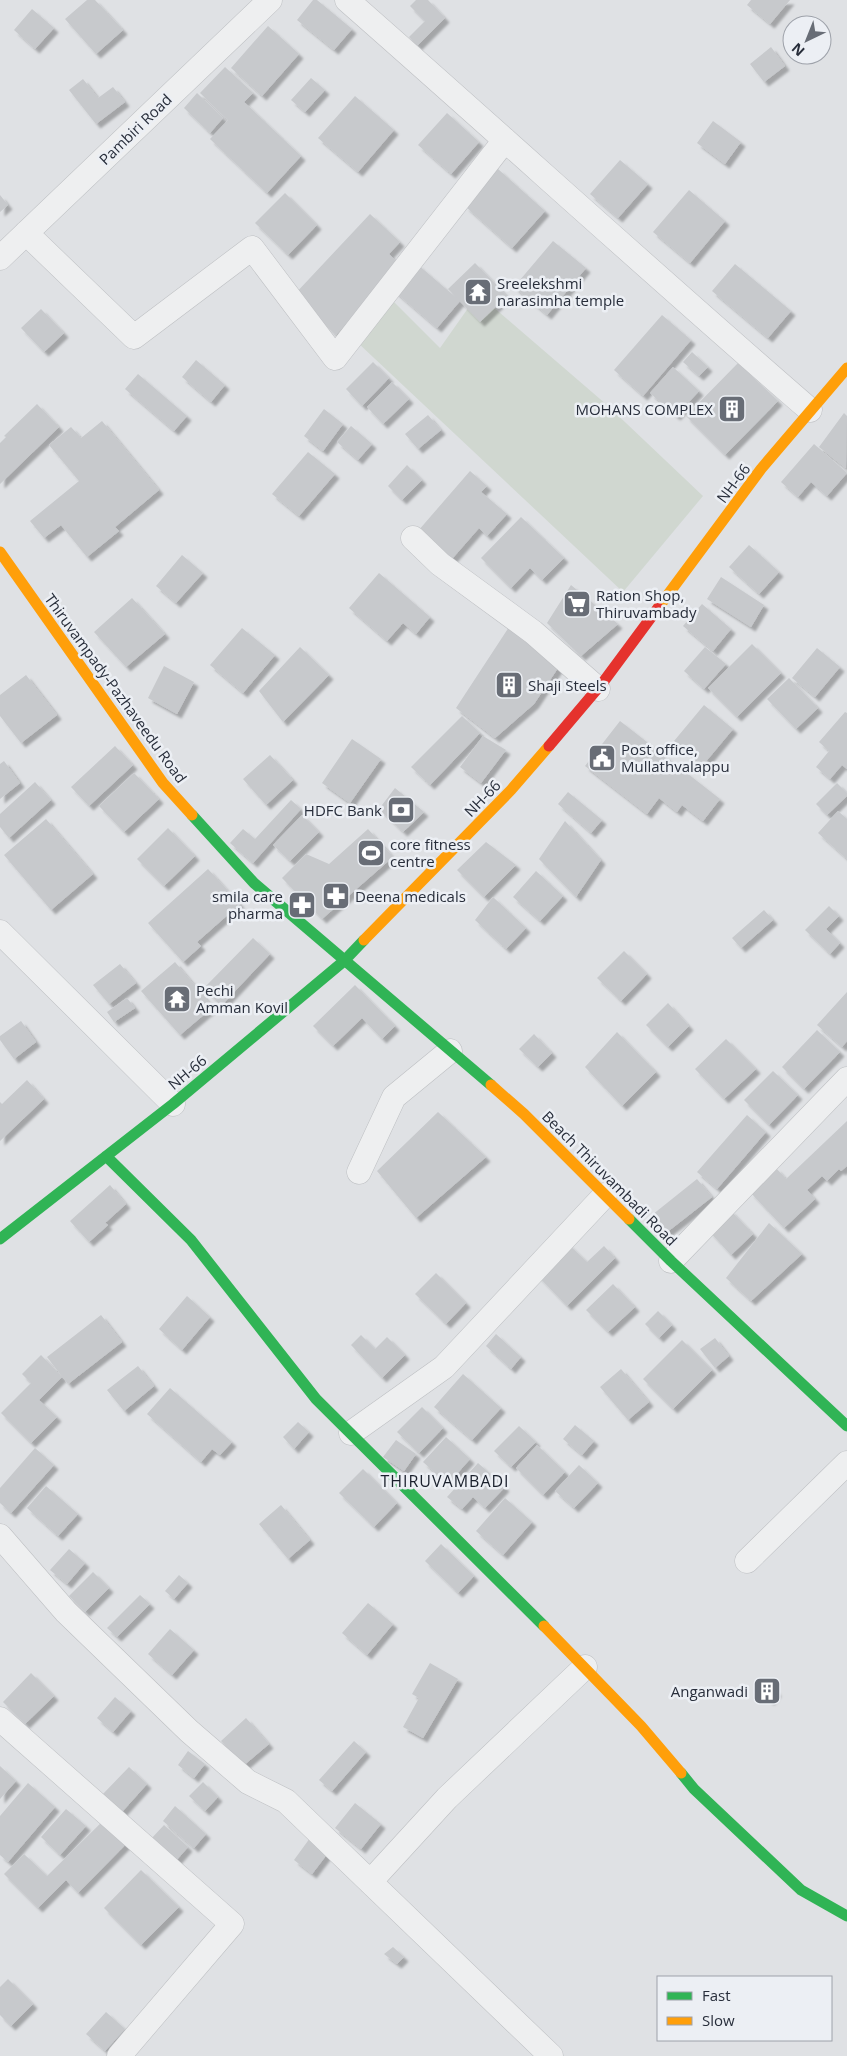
<svg xmlns="http://www.w3.org/2000/svg" width="847" height="2056" font-family="'Open Sans',sans-serif">
<style>
.green{fill:#d0d7d0}
.building{fill:#c7c9cc;filter:url(#shadow)}
.lines{fill:none;stroke-linecap:round;stroke-linejoin:round}
.street-casing{stroke:#bdbfc2;stroke-width:25}
.street{stroke:#eeeff0;stroke-width:24}
.fast{stroke:#30b455;stroke-width:11}
.slow{stroke:#ff9f0a;stroke-width:11}
.jam{stroke:#e5322d;stroke-width:11}
.labels{text-anchor:middle;dominant-baseline:central;stroke-width:5;stroke-linejoin:round;paint-order:stroke}
.street-label{font-size:15px;fill:#282e3b;stroke:#eceff4}
.poi-label{font-size:15px;fill:#282e3b;stroke:#eceff4;text-anchor:start}
.neighbourhood-label{font-size:16px;letter-spacing:1px;fill:#1a202c;stroke:#eceff4}
</style>
<defs>
<filter id="shadow"><feDropShadow dx="4.5" dy="4.5" stdDeviation="1" flood-color="#0004"/></filter>
</defs>
<rect width="100%" height="100%" fill="#dfe1e4"/>
<path class="green" d="M478,294L607,405L703,496L623,592L357,342L390,298L440,348Z"/>
<path class="building" d="M87,0H95L123,30L96,54L65,19Z
M313,0H317L352,29L334,50L297,20Z
M416,0H428L445,18L417,46L409,37L425,21L410,6Z
M751,0H790L770,24L747,5Z
M32,9L54,28L35,49L14,30Z
M268,26L299,54L262,96L231,68Z
M771,47L785,66L764,82L750,64Z
M225,67L253,93L244,102L301,156L267,193L210,139L228,120L200,93Z
M311,78L325,90L305,112L291,100Z
M83,79L98,98L113,87L125,102L96,124L69,90Z
M197,93L223,118L210,133L184,108Z
M355,96L394,130L358,172L318,138Z
M447,113L479,142L451,174L418,145Z
M713,121L741,142L725,164L697,143Z
M620,160L648,184L618,218L590,194Z
M498,169L545,211L512,248L465,206Z
M689,190L725,221L690,263L653,232Z
M285,193L317,225L288,255L255,223Z
M0,195L8,205L0,212Z
M370,214L400,242L389,254L401,266L336,335L294,295Z
M553,241L586,268L547,315L514,287Z
M475,263L507,296L480,322L448,289Z
M417,264L460,301L437,328L394,291Z
M735,264L791,311L768,338L712,291Z
M41,309L64,333L44,352L21,328Z
M662,315L691,340L643,396L614,370Z
M692,352L708,367L699,376L683,362Z
M196,360L225,385L211,402L182,377Z
M373,362L389,378L362,406L346,389Z
M738,363L778,401L725,455L686,416Z
M673,367L699,391L676,416L650,393Z
M138,374L187,416L174,431L125,389Z
M392,382L409,399L383,424L367,407Z
M37,404L59,427L0,484V443L6,437L4,436Z
M324,409L343,424L323,451L304,436Z
M844,413L847,416L846,468L819,447Z
M428,415L441,430L418,449L405,434Z
M102,421L159,490L115,527L119,531L87,557L61,525L44,538L30,521L79,481L49,445L71,427L81,438Z
M351,426L372,444L358,460L337,442Z
M814,444L847,473L827,496L811,482L798,497L781,482Z
M308,452L335,474L299,516L272,494Z
M407,465L422,480L402,500L388,486Z
M470,471L487,486L481,492L507,514L487,536L479,528L451,560L418,531Z
M521,517L564,558L542,580L530,568L511,588L481,558Z
M749,545L779,572L759,594L729,567Z
M182,555L203,573L176,603L156,586Z
M379,573L430,617L416,634L403,623L387,641L349,608Z
M721,577L764,605L751,627L707,599Z
M571,585L618,624L581,656L547,623Z
M132,598L165,634L126,667L94,632Z
M702,604L731,629L713,651L683,626Z
M511,624L560,665L534,704L495,738L456,708Z
M242,628L275,655L243,693L210,665Z
M752,644L781,673L737,717L708,688Z
M300,647L329,675L283,722L259,691Z
M705,647L726,664L704,689L684,671Z
M817,648L840,667L815,697L792,678Z
M164,666L194,682L177,714L148,698Z
M26,675L57,715L21,743L0,716V695Z
M789,678L818,708L796,729L767,699Z
M704,705L733,729L703,765L674,741Z
M845,712L847,713V769L842,765L830,779L816,767L829,751L819,742Z
M462,716L480,733L430,785L411,767Z
M620,721L720,799L703,821L682,805L677,812L659,798L647,814L585,766Z
M483,736L506,750L481,783L460,767Z
M352,739L381,759L350,803L322,783Z
M115,746L133,765L89,806L71,787Z
M270,755L293,780L266,805L243,779Z
M4,761L20,783L0,799V764Z
M134,773L159,799L124,832L99,806Z
M35,782L51,800L9,838L0,827V814Z
M837,783L847,793V796L827,815L816,804Z
M395,788L424,812L403,832L379,809Z
M568,792L602,820L591,833L558,804Z
M291,800L301,809L253,863L230,843L243,829L255,839Z
M838,811L847,819V859L818,833Z
M302,815L319,832L290,861L273,845Z
M46,819L93,874L51,910L4,855Z
M565,821L601,860L576,897L539,859Z
M168,828L195,856L164,886L137,859Z
M368,829L393,857L322,919L282,878L306,854L329,864Z
M486,842L516,865L484,897L457,870Z
M208,869L240,904L197,942L201,946L183,962L148,923Z
M536,871L563,896L540,921L513,897Z
M493,897L526,928L506,949L475,920Z
M829,906L839,916L826,929L840,943L830,954L805,930Z
M764,910L773,920L741,948L732,938Z
M253,938L270,954L221,1006L204,988Z
M624,951L647,974L621,1001L597,978Z
M175,962L213,1007L180,1035L141,991Z
M120,964L136,983L109,1004L93,985Z
M355,985L395,1026L382,1039L362,1018L333,1046L313,1026Z
M847,992V1041L842,1047L817,1025Z
M127,998L135,1008L114,1022L107,1012Z
M668,1003L689,1026L668,1047L646,1025Z
M21,1021L36,1042L14,1059L0,1040V1036Z
M817,1030L840,1052L804,1089L782,1067Z
M617,1032L656,1072L622,1106L585,1067Z
M534,1034L552,1053L538,1067L519,1049Z
M726,1039L756,1069L724,1099L695,1069Z
M773,1071L798,1095L769,1125L744,1100Z
M27,1080L44,1099L0,1141V1102L2,1104Z
M438,1112L486,1157L416,1218L377,1171Z
M747,1115L766,1132L717,1189L697,1172Z
M847,1121V1166L841,1171L839,1169L827,1181L822,1176L807,1190L815,1199L784,1228L750,1192L776,1168L786,1179Z
M697,1179L712,1197L666,1233L652,1215Z
M110,1185L126,1204L105,1223L108,1225L89,1242L70,1221Z
M730,1210L753,1234L731,1255L709,1231Z
M769,1223L802,1254L751,1301L726,1278Z
M567,1243L587,1262L604,1246L615,1258L567,1306L536,1274Z
M436,1273L466,1303L446,1324L415,1294Z
M613,1284L635,1307L608,1332L586,1310Z
M187,1296L210,1317L182,1350L159,1329Z
M658,1311L672,1325L659,1338L645,1324Z
M101,1315L122,1342L68,1384L47,1357Z
M496,1334L521,1357L511,1369L486,1346Z
M361,1335L375,1349L387,1337L405,1355L382,1378L351,1345Z
M715,1338L729,1356L715,1368L700,1349Z
M682,1340L712,1370L673,1409L643,1379Z
M41,1355L62,1377L39,1400L57,1417L31,1443L1,1413L31,1383L22,1374Z
M138,1366L154,1386L124,1411L107,1390Z
M621,1369L649,1402L628,1420L600,1387Z
M463,1374L501,1408L472,1440L434,1407Z
M170,1388L232,1442L220,1455L212,1449L201,1462L147,1414Z
M422,1407L443,1428L419,1453L397,1432Z
M298,1422L309,1432L294,1449L283,1437Z
M575,1425L594,1441L582,1455L563,1439Z
M519,1426L536,1442L511,1467L494,1451Z
M446,1437L470,1459L448,1484L423,1462Z
M396,1440L416,1454L404,1471L383,1457Z
M537,1445L565,1472L543,1495L516,1468Z
M35,1448L54,1465L11,1513L0,1503V1488Z
M478,1463L505,1487L485,1508L473,1497L462,1509L447,1497Z
M579,1465L598,1483L574,1508L555,1491Z
M363,1469L397,1503L374,1527L339,1493Z
M46,1486L78,1514L58,1536L27,1508Z
M505,1498L532,1522L503,1555L476,1531Z
M281,1505L310,1540L288,1559L259,1524Z
M441,1544L474,1576L458,1593L425,1561Z
M69,1549L85,1563L67,1584L50,1570Z
M93,1572L109,1588L85,1612L69,1596Z
M179,1575L188,1583L174,1599L165,1591Z
M140,1595L150,1604L117,1637L107,1628Z
M368,1603L393,1624L367,1655L342,1633Z
M170,1629L194,1650L172,1675L148,1654Z
M430,1663L458,1679L423,1738L403,1727L419,1698L412,1694Z
M31,1673L54,1696L25,1724L3,1702Z
M766,1681L777,1692L770,1701L757,1690Z
M115,1697L131,1711L113,1732L97,1718Z
M246,1718L269,1744L243,1766L221,1741Z
M354,1741L366,1752L332,1791L319,1780Z
M188,1751L205,1764L194,1778L178,1765Z
M0,1766L16,1781L0,1799Z
M129,1767L147,1784L121,1813L102,1795Z
M203,1782L218,1797L205,1811L189,1796Z
M28,1783L55,1807L8,1862L0,1855V1816Z
M355,1803L381,1824L361,1849L335,1828Z
M175,1806L206,1834L194,1848L163,1821Z
M66,1809L86,1826L60,1855L41,1837Z
M107,1817L130,1840L78,1893L66,1880L38,1908L4,1874L24,1854L47,1876Z
M164,1825L188,1847L174,1863L150,1840Z
M310,1838L328,1853L312,1874L294,1860Z
M141,1870L179,1907L141,1945L104,1908Z
M393,1947L404,1957L397,1964L384,1954Z
M8,1979L33,2004L11,2026L0,2015V1987Z
M106,2012L125,2029L105,2051L86,2034Z"/>
<g class="lines">
<g class="street-casing">
<path id="street" d="M347,0C502,136 654,275 810,410
M26,233L134,337L252,248L335,358L505,140
M0,258L270,0
M413,538L440,564L533,632L598,689
M0,932L173,1104
M359,1172L394,1097L450,1051
M671,1261L847,1079
M351,1433L444,1367L605,1195
M0,1536L66,1612L189,1731L248,1782L286,1801L551,2056
M747,1561L847,1463
M0,1719L232,1924L119,2056
M370,1882L447,1798L585,1667"/>
</g>
<use href="#street" class="street"/>
<path class="fast" d="M192,815L254,883L491,1085
M106,1156L191,1240L316,1399L544,1626
M629,1219L671,1261L847,1426
M0,1239L173,1104L344,961L364,940
M681,1773L694,1789L801,1890L847,1916"/>
<path class="slow" d="M0,552L163,783L192,815
M658,608L761,469L847,368
M364,940L511,790L549,746
M491,1085L524,1114L629,1219
M544,1626L641,1726L681,1773"/>
<path class="jam" d="M549,746L604,681L658,608"/>
</g>
<defs>
<g id="temple-square" transform="scale(1.4375)"><rect x="-9" y="-9" width="18" height="18" rx="4" fill="#686d76" stroke="#eceff4"/><path d="M0-6L5-2H3V0L6.5 2.5H4V6H1.5V3h-3V6H-4V2.5H-6.5L-3 0V-2H-5Z" fill="#fff"/></g>
<g id="building-square" transform="scale(1.4375)"><rect x="-9" y="-9" width="18" height="18" rx="4" fill="#686d76" stroke="#eceff4"/><path d="M-4-6H4V6H1V3H-1V6H-4ZM-2.5-4.3h1.7v1.8h-1.7ZM.8-4.3h1.7v1.8H.8ZM-2.5-1h1.7V.8h-1.7ZM.8-1h1.7V.8H.8Z" fill="#fff"/></g>
<g id="supermarket-square" transform="scale(1.4375)"><rect x="-9" y="-9" width="18" height="18" rx="4" fill="#686d76" stroke="#eceff4"/><path d="M-6-5.5h2.5l.6 2H6L4.5 2H-2.5L-4.4-4H-6ZM-1.5 3.2a1.3 1.3 0 1 0 .1 0ZM3 3.2a1.3 1.3 0 1 0 .1 0Z" fill="#fff"/></g>
<g id="civic-square" transform="scale(1.4375)"><rect x="-9" y="-9" width="18" height="18" rx="4" fill="#686d76" stroke="#eceff4"/><path d="M-.6-6.5H3V-4.5H.6V-3L4-1V1h2V6H-6V1h2V-1L-.6-3ZM-1.2 2.5V6h2.4V2.5Z" fill="#fff"/></g>
<g id="bank-square" transform="scale(1.4375)"><rect x="-9" y="-9" width="18" height="18" rx="4" fill="#686d76" stroke="#eceff4"/><path d="M-6-4H6V4H-6ZM0-2.3a2.3 2.3 0 1 0 0 4.6a2.3 2.3 0 1 0 0-4.6Z" fill="#fff"/></g>
<g id="stadium-square" transform="scale(1.4375)"><rect x="-9" y="-9" width="18" height="18" rx="4" fill="#686d76" stroke="#eceff4"/><path d="M0-5a6.5 5 0 1 0 0 10a6.5 5 0 1 0 0-10ZM-3.5-1.8h7v3.6h-7Z" fill="#fff"/></g>
<g id="pharmacy-square" transform="scale(1.4375)"><rect x="-9" y="-9" width="18" height="18" rx="4" fill="#686d76" stroke="#eceff4"/><path d="M-2-6h4v4h4v4h-4v4h-4v-4h-4v-4h4Z" fill="#fff"/></g>
</defs>
<g fill-rule="evenodd">
<use href="#temple-square" x="478" y="292"/>
<use href="#building-square" x="732" y="409"/>
<use href="#supermarket-square" x="577" y="604"/>
<use href="#building-square" x="509" y="685"/>
<use href="#civic-square" x="602" y="758"/>
<use href="#bank-square" x="401" y="810"/>
<use href="#stadium-square" x="371" y="853"/>
<use href="#pharmacy-square" x="336" y="896"/>
<use href="#pharmacy-square" x="302" y="905"/>
<use href="#temple-square" x="177" y="999"/>
<use href="#building-square" x="767" y="1691"/>
</g>
<g class="labels">
<g class="street-label">
<text transform="translate(135 129) rotate(-44)">Pambiri Road</text>
<text transform="translate(733 483) rotate(-53)">NH-66</text>
<text transform="translate(116 688) rotate(54)">Thiruvampady-Pazhaveedu Road</text>
<text transform="translate(482 798) rotate(-46)">NH-66</text>
<text transform="translate(187 1072) rotate(-40)">NH-66</text>
<text transform="translate(610 1178) rotate(45)">Beach Thiruvambadi Road</text>
</g>
<g class="poi-label">
<text x="497" y="283">Sreelekshmi<tspan x="497" dy="17">narasimha temple</tspan></text>
<text x="713" y="409" text-anchor="end">MOHANS COMPLEX</text>
<text x="596" y="595">Ration Shop,<tspan x="596" dy="17">Thiruvambady</tspan></text>
<text x="528" y="685">Shaji Steels</text>
<text x="621" y="749">Post office,<tspan x="621" dy="17">Mullathvalappu</tspan></text>
<text x="382" y="810" text-anchor="end">HDFC Bank</text>
<text x="390" y="844">core fitness<tspan x="390" dy="17">centre</tspan></text>
<text x="283" y="896" text-anchor="end">smila care<tspan x="283" dy="17">pharma</tspan></text>
<text x="355" y="896">Deena medicals</text>
<text x="196" y="990">Pechi<tspan x="196" dy="17">Amman Kovil</tspan></text>
<text x="748" y="1691" text-anchor="end">Anganwadi</text>
</g>
<g class="neighbourhood-label">
<text x="445" y="1481">THIRUVAMBADI</text>
</g>
</g>
<rect x="657" y="1976" width="175" height="65" fill="#eceff4" stroke="#9ea2aa"/>
<rect x="667" y="1992" width="25" height="8" fill="#30b455" stroke="#9ea2aa"/>
<text x="702" y="2001" font-size="15" fill="#282e3b">Fast</text>
<rect x="667" y="2017" width="25" height="8" fill="#ff9f0a" stroke="#9ea2aa"/>
<text x="702" y="2026" font-size="15" fill="#282e3b">Slow</text>
<g transform="translate(807 40) rotate(223)"><circle r="24" fill="#eceff4" stroke="#9ea2aa"/>
<path d="M0-4L9 19L0 12L-9 19Z" fill="#686d76"/>
<text y="-8" font-size="14" font-weight="bold" text-anchor="middle" fill="#282e3b">N</text>
</g>
</svg>
